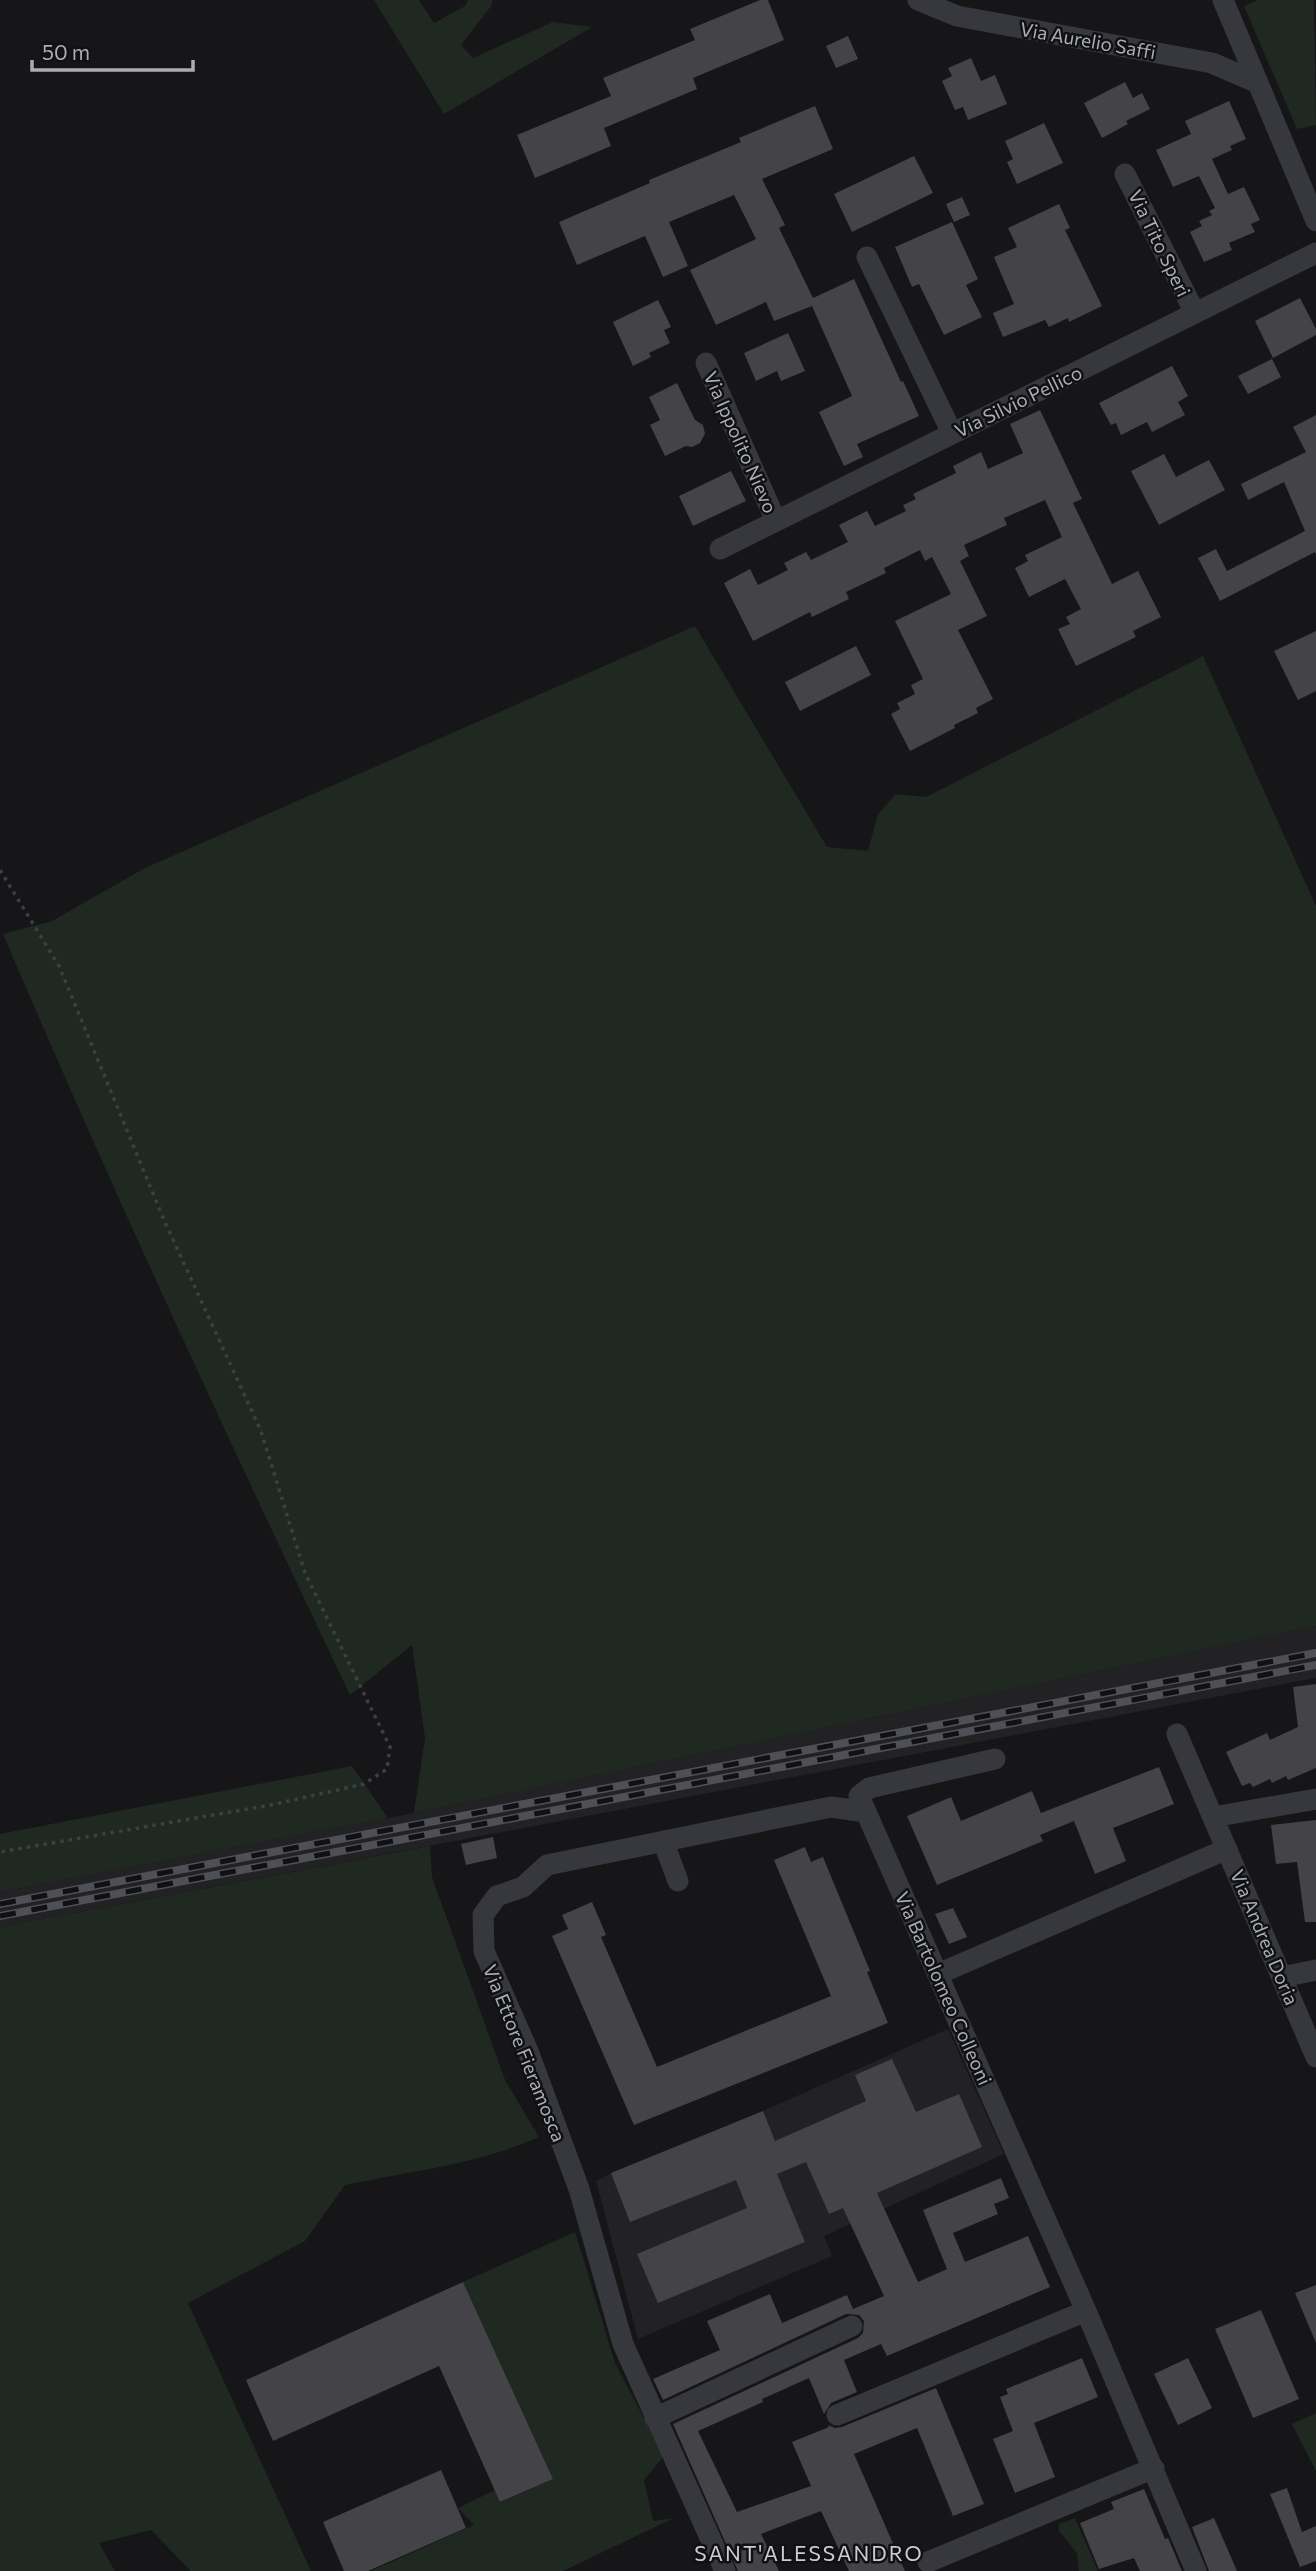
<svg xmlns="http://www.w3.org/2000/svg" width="1316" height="2571" font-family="Commissioner,sans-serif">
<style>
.built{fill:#222225}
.green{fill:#202822}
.building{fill:#434348}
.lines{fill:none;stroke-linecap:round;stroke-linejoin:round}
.path{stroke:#3d3f44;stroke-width:3.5;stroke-dasharray:3.5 5;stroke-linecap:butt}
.minor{stroke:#37383d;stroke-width:21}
.rail-casing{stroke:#4e5056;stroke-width:8}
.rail{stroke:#111113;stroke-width:5;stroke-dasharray:16;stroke-linecap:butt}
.labels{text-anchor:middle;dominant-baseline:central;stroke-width:5;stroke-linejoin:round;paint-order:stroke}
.street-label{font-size:19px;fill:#a9adb7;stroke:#111113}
.neighbourhood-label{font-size:21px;letter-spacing:2px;fill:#caccd3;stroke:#111113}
</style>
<rect width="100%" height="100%" fill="#161618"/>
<path class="built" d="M1316,1626V1678L0,1927V1892L414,1813Z
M948,2029L1004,2154L824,2236L832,2256L638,2339L596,2181L611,2173L763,2111Z"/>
<path class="green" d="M374,0H419L434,23L465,6L468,0H492V5L461,45L473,58L553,22L592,27L444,114Z
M1258,0H1314L1316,125L1297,129L1244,6Z
M695,626L827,847L868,851L878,814L896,794L926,797L1203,656L1316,906V1626L414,1813L425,1738L412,1645L350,1695C230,1443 112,1190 3,934L52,921L145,868Z
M352,1766L388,1818L0,1892V1834Z
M430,1846L432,1877L505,2080L539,2137C479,2164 410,2171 345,2185L305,2241L188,2303L311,2571H191L151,2530L99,2543L115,2571H0V1927Z
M575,2232L615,2363L664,2456L644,2480L653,2521L674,2518L563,2571H371L474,2525L458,2508L495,2490L501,2502L553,2479L463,2282Z
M1316,2413V2471L1292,2424Z
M1075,2518L1098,2571H1079L1077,2553L1059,2531V2524Z"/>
<path class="building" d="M760,0H768L784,40L693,78L697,89L604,128L611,146L535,178L517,135L611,96L603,78L695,40L690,29Z
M848,36L858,59L836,68L826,46Z
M971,58L981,81L995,75L1007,104L968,120L963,107L955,110L942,81L952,76L948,68Z
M1125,82L1133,98L1142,93L1150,109L1126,121L1128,124L1102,138L1084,103Z
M1229,101L1246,139L1230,146L1232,150L1212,159L1228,194L1244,187L1260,220L1251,224L1255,232L1229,243L1232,250L1204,262L1190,232L1202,226L1199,221L1212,215L1209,211L1215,208L1199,176L1173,187L1156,150L1191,134L1185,121Z
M815,106L833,149L762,179L785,225L779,228L813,298L854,279L901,382L903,381L919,416L857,444L863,457L844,466L819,412L852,396L812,306L774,321L766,302L716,325L690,270L756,239L734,195L669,222L688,266L663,277L645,236L577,265L559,222L650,183L649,180L741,142L739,138Z
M1044,123L1063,163L1017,184L1007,162L1013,159L1005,141Z
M914,156L933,193L852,232L834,194Z
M962,197L970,215L954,222L946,204Z
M1059,204L1070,228L1065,230L1102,306L1069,322L1068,318L1049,327L1045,320L1003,337L993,313L1014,304L994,257L1017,247L1008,228Z
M952,222L978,279L966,285L982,317L944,335L919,284L912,287L895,247Z
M1300,298L1316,329V335L1273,358L1255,321Z
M658,300L671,327L664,330L670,343L649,353L651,357L633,366L613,322Z
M788,333L805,371L781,381L777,371L756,381L744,353Z
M1272,359L1281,377L1248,394L1238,376Z
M1172,366L1188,396L1178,402L1185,415L1152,432L1147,422L1121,435L1116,423L1111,425L1099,403Z
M677,383L695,420L703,425L705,434L700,443L692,447L686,446L665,456L650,425L660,420L649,397Z
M1040,410L1082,499L1073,503L1112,584L1138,571L1161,617L1133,631L1136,637L1076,666L1058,629L1070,624L1066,617L1081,609L1065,579L1029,597L1015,568L1028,561L1025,555L1062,537L1045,500L1004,518L1007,525L964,545L969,556L960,561L987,616L958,630L993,699L976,708L978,713L954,725L955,728L910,751L891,714L900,709L897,703L915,694L911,685L923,679L895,621L951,594L932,557L925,561L920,550L884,568L886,573L846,592L849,599L812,617L810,612L753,641L724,583L750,569L758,585L788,570L784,563L806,552L811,560L848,542L839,525L867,511L875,526L906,511L903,505L916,499L913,494L956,473L953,466L981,452L988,469L1023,453L1010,424Z
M1316,415V555L1315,552L1220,601L1198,558L1216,549L1227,571L1305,531L1284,482L1248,500L1241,484L1306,452L1293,427Z
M1164,454L1176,477L1209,460L1225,490L1159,525L1131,471Z
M731,471L746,501L693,526L679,496Z
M1316,631V691L1298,700L1274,651Z
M856,646L871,675L800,711L785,682Z
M1316,1684V1768L1288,1780L1286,1776L1272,1783L1270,1779L1253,1787L1250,1783L1242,1786L1226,1752L1267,1733L1270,1740L1298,1727L1293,1687Z
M1159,1767L1174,1804L1113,1828L1126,1861L1095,1874L1074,1821L1040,1835L1043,1841L937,1885L907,1816L951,1797L961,1821L1032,1791L1041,1813Z
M1316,1820V1922H1305L1297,1862L1276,1864L1271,1825Z
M493,1837L497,1858L466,1865L461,1844Z
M805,1847L811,1862L823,1857L870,1971L867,1972L888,2023L634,2125L552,1936L568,1929L562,1915L592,1902L606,1935L601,1937L657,2067L831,1996L774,1860Z
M953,1908L967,1937L949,1944L935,1914Z
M892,2059L916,2112L959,2094L982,2147L877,2193L918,2282L947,2269L923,2210L1001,2178L1009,2198L994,2204L998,2214L953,2233L965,2262L1028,2236L1050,2287L887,2356L881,2344L844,2360L857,2392L831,2403L824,2414L809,2378L762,2399L763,2402L698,2431L737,2512L811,2486L792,2442L829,2427L828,2425L835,2428L842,2427L936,2388L984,2504L953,2516L917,2428L854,2454L905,2571H849L821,2511L761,2534L779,2571H738L673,2424L858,2338L863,2333L864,2321L859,2315L846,2314L663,2400L653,2379L720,2350L707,2321L770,2294L782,2323L847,2295L853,2309L884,2296L843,2208L829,2214L806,2162L777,2174L805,2242L658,2303L637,2254L747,2208L736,2180L630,2222L611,2173L763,2111L775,2141L866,2101L855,2075Z
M463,2282L553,2479L500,2502L439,2366L273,2441L246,2380Z
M1316,2285V2343L1295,2293Z
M1261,2310L1299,2399L1253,2418L1215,2329Z
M1082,2358L1098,2397L1034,2423L1055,2477L1015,2493L993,2439L1013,2431L1000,2397L1008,2394L1006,2389Z
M1188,2358L1212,2408L1178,2425L1154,2374Z
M441,2470L466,2528L368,2571H344L323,2522Z
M1287,2488L1302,2532L1316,2526V2561L1300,2567L1270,2494Z
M1144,2489L1165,2539L1168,2538L1182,2571H1140L1134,2558L1099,2569L1080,2523L1114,2509L1111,2502Z
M1214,2518L1237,2571H1209L1192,2527Z"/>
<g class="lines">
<path class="path" d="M0,870L59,966L164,1220L261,1431L305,1573L390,1747L387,1769L364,1784L271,1805L0,1852"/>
<path class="minor" d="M918,0L957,16L1212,63L1258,83
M1223,0L1316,221
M1125,174L1195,313
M867,257L952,433
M706,363L776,521
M720,549L1316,253
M1177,1734L1316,2057
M995,1759L869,1788L859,1796L1086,2311L1196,2571
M1213,1817L1316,1799
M663,1841L678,1881
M938,1974L1227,1849
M1282,1977L1316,1970
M837,2415L1086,2311
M655,2418L852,2326
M928,2562L1154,2468
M725,2571L623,2344L579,2189L528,2051L484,1951L483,1915L497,1896L523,1887L547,1865L831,1807L866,1812"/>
<g class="rail-casing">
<path id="rail" d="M0,1904L1316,1653
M0,1916L1316,1665"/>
</g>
<use href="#rail" class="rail"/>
</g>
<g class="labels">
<g class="street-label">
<text transform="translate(1088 40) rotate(10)">Via Aurelio Saffi</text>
<text transform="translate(1160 243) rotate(64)">Via Tito Speri</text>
<text transform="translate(1018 401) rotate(-26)">Via Silvio Pellico</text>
<text transform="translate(741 442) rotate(66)">Via Ippolito Nievo</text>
<text transform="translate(1265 1937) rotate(67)">Via Andrea Doria</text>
<text transform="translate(944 1988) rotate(66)">Via Bartolomeo Colleoni</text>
<text transform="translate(525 2053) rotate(68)">Via Ettore Fieramosca</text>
</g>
<g class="neighbourhood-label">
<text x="809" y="2552">SANT'ALESSANDRO</text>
</g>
</g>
<path d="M32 60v10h161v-10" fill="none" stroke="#a9adb7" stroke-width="3.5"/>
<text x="42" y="60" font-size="21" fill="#a9adb7" stroke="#111113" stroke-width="5" paint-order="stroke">50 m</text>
</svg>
